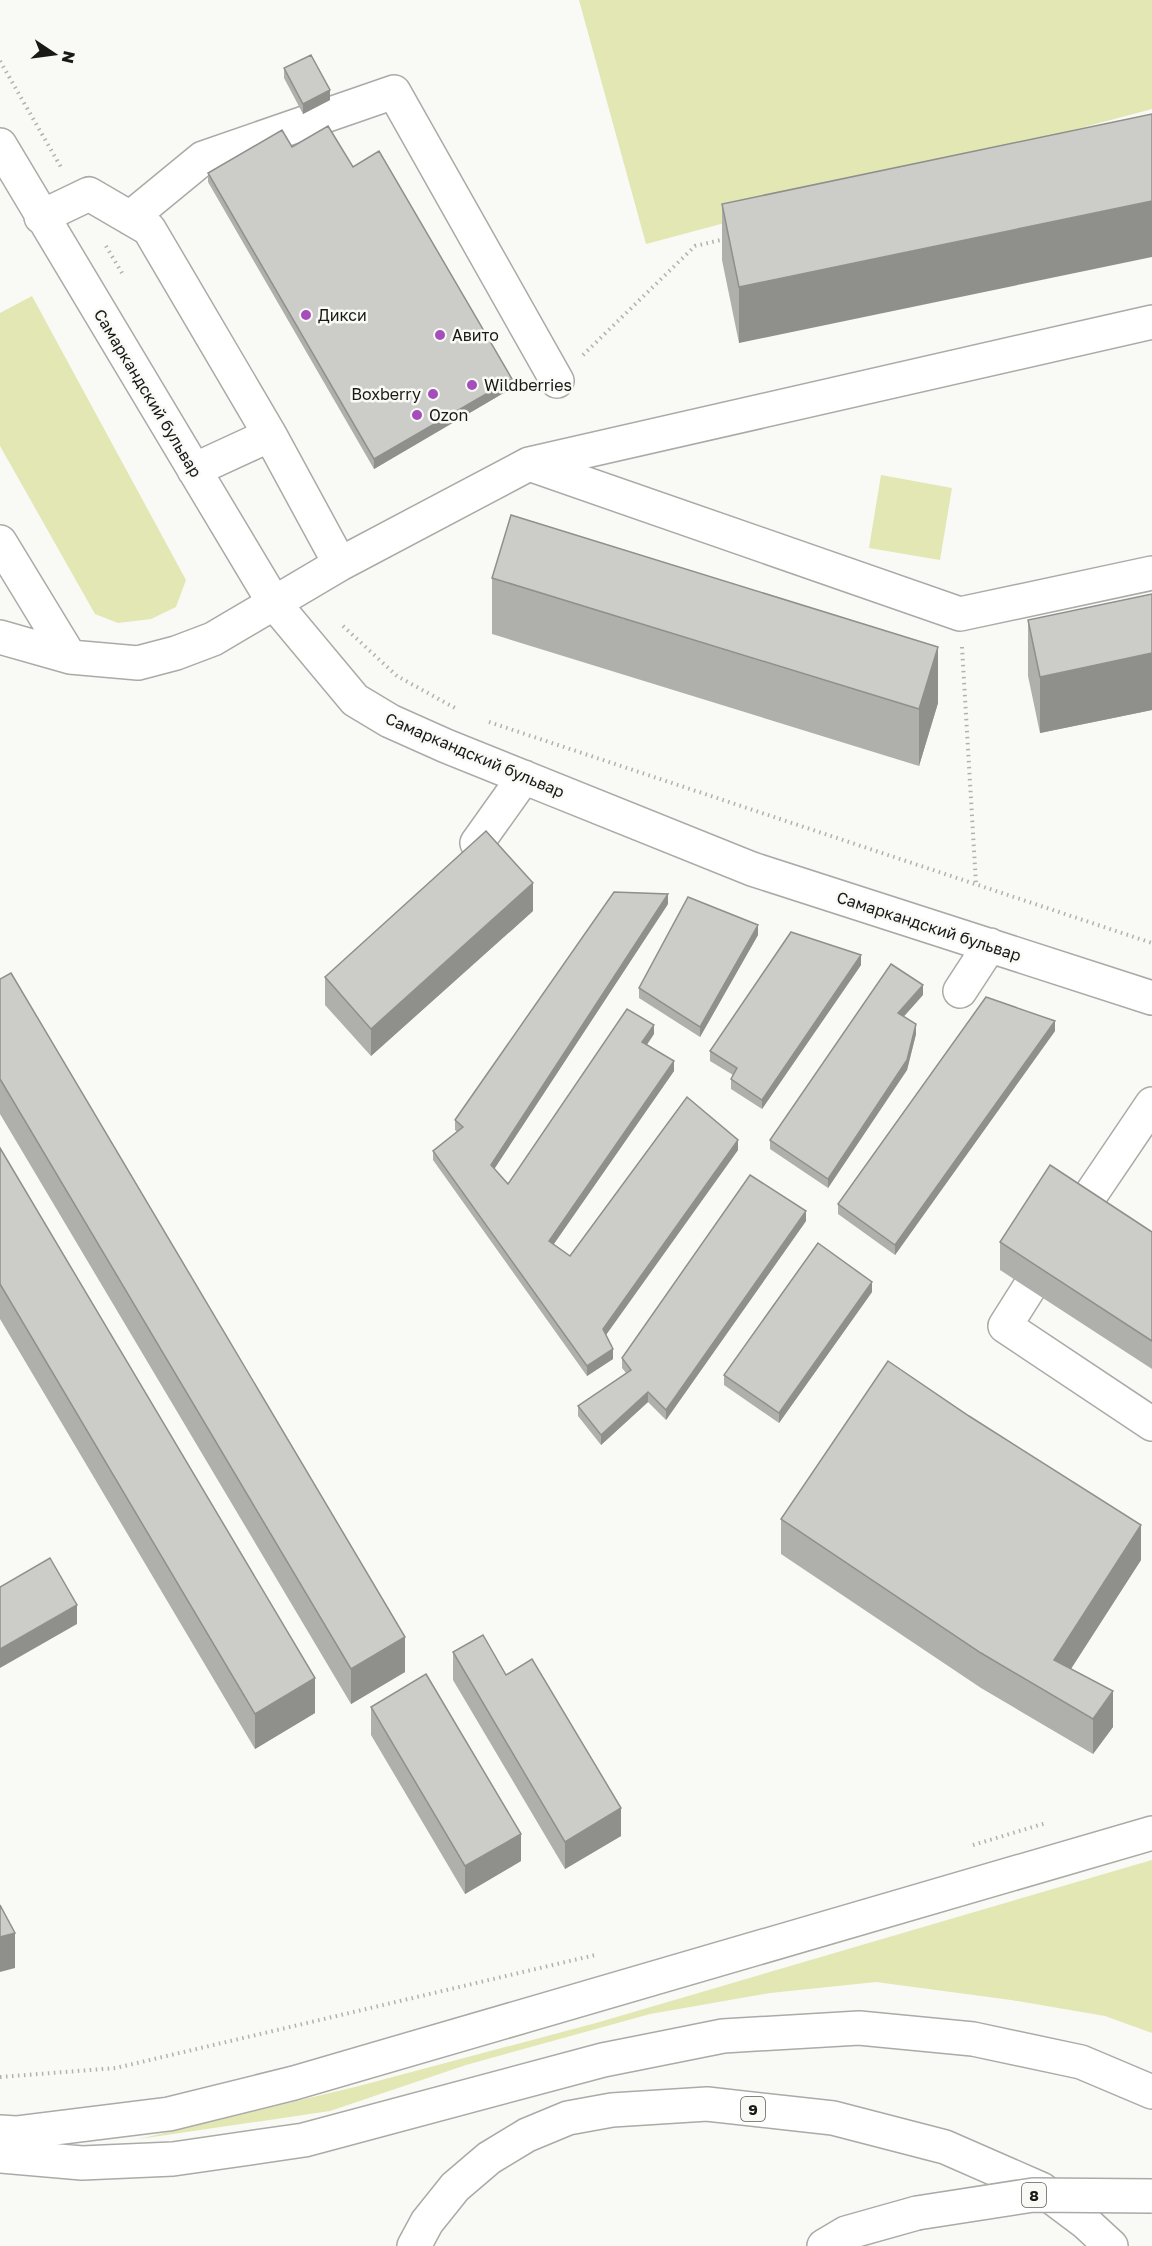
<svg xmlns="http://www.w3.org/2000/svg" width="1152" height="2246" font-family="'Golos Text',sans-serif">
<style>
.green{fill:#e3e7b4}
.lines{fill:none;stroke-linecap:round;stroke-linejoin:round}
.minor-casing{stroke:#aaaaa6;stroke-width:36}
.major-casing{stroke:#aaaaa6;stroke-width:36}
.path{stroke:#b1b1ae;stroke-width:4;stroke-dasharray:1.5 4.5;stroke-linecap:butt}
.minor{stroke:#fff;stroke-width:33}
.major{stroke:#fff;stroke-width:33}
.major-bridge-casing{stroke:#aaaaa6;stroke-width:36;stroke-linecap:butt}
.major-bridge{stroke:#fff;stroke-width:33}
.wall{fill:#afafac}
.shaded-wall{fill:#8f8f8c}
.building{fill:#ccccc8;stroke:#8f8f8c;stroke-width:1.5}
.poi-dot{fill:#a44dbb;stroke:#f9f9f5;stroke-width:2}
.labels{text-anchor:middle;dominant-baseline:central;stroke-width:5;stroke-linejoin:round;paint-order:stroke}
.shield{fill:#f9f9f5;stroke:#5c5c5a;stroke-width:1.5}
.shield-label{font-size:15px;font-weight:bold;fill:#191918}
.poi-label{font-size:16px;fill:#191918;stroke:#f9f9f5;text-anchor:start}
.street-label{font-size:16px;fill:#191918;stroke:#f9f9f5}
</style>
<rect width="100%" height="100%" fill="#f9f9f5"/>
<path class="green" d="M579,0H1152V109L646,244Z
M32,296L186,580L176,607L151,619L118,623L95,614L0,446V313Z
M881,475L952,488L940,560L869,548Z
M1152,1860V2033L1105,2016L1011,2000L876,1982L770,1993L650,2014L466,2065L330,2111L139,2139L359,2086L596,2023Z"/>
<g class="lines">
<g class="minor-casing">
<path id="minor" d="M0,145L274,603L355,700L390,721L446,746L752,869L1152,998
M41,217L89,194L149,229L270,435L194,470
M130,218L203,158L394,92L557,381
M270,435L340,564
M529,464L960,614L1152,573
M0,542L70,657
M0,637L70,657L138,663L176,653L213,639L340,564L529,464L1152,322
M477,843L524,777
M960,991L990,945
M1079,1212L1152,1104
M1029,1288L1005,1326L1152,1424"/>
</g>
<g class="major-casing">
<path id="major" d="M0,2132L16,2133L169,2114L294,2083L1152,1833
M0,2156L82,2163L173,2159L304,2140L603,2060L723,2036L859,2028L973,2039L1081,2062L1152,2092
M414,2246L427,2222L455,2187L489,2158L527,2135L568,2118L612,2110L707,2104L833,2118L945,2147L1041,2189L1085,2222L1111,2246
M824,2246L846,2233L917,2213"/>
</g>
<path class="path" d="M0,61L62,169
M106,246L122,273
M583,355L695,246L725,239
M343,626L397,676L455,708
M962,647L976,884
M489,722L1152,943
M973,1845L1046,1823
M0,2077L116,2068L595,1955"/>
<use href="#minor" class="minor"/>
<use href="#major" class="major"/>
<g class="major-bridge-casing">
<path id="major-bridge" d="M917,2213L1033,2195L1152,2196"/>
</g>
<use href="#major-bridge" class="major-bridge"/>
</g>
<path class="wall" d="M284,68L330,100L303,114L284,78Z
M1152,114L739,343L722,260V204Z
M292,147L353,167L512,388L374,469L208,182V173Z
M492,578L938,703L919,766L492,634Z
M1152,594V710L1040,733L1028,676V620Z
M668,904L494,1169L508,1184L654,1034L647,1045L674,1071L553,1245L570,1256L738,1150L606,1335L613,1359L587,1376L433,1160V1151L457,1132L455,1130V1120Z
M533,911L371,1056L325,1005V977Z
M758,935L700,1037L639,998V988Z
M861,965L762,1109L731,1089V1079L733,1075L710,1061V1051Z
M0,979L405,1672L351,1704L0,1114Z
M923,995L903,1017L916,1034L907,1070L828,1188L770,1149V1140Z
M1055,1031L895,1255L838,1214V1204Z
M0,1148L315,1713L255,1749L0,1319Z
M806,1221L666,1420L648,1402L601,1445L578,1416V1406L626,1373L622,1368V1358Z
M1152,1232V1369L1000,1270V1242Z
M872,1292L779,1423L724,1385V1375Z
M781,1519L1141,1560L1071,1669L1113,1727L1093,1754L981,1688L781,1554Z
M453,1652L506,1675L621,1836L565,1869L453,1680Z
M371,1707L521,1861L465,1894L371,1735Z"/>
<path class="shaded-wall" d="M330,90V100L303,114V104Z
M1152,201V257L739,343V287Z
M512,379V388L374,469V459Z
M938,647V703L919,766V709Z
M1152,653V710L1040,733V677Z
M533,883V911L371,1056V1029Z
M668,894V904L491,1174V1165Z
M758,925V935L700,1037V1027Z
M861,955V965L762,1109V1100Z
M923,985V995L898,1023V1013Z
M1055,1021V1031L895,1255V1245Z
M916,1024V1034L907,1070L828,1188V1179Z
M654,1025V1034L642,1051V1042Z
M674,1061V1071L549,1251V1241Z
M738,1140V1150L603,1339V1329Z
M806,1211V1221L666,1420V1410Z
M872,1282V1292L779,1423V1413Z
M613,1349V1359L587,1376V1366Z
M648,1392V1402L601,1445V1435Z
M1141,1525V1560L1054,1695V1660Z
M77,1605V1624L0,1668V1649Z
M405,1637V1672L351,1704V1669Z
M315,1678V1713L255,1749V1714Z
M1113,1691V1727L1093,1754V1719Z
M621,1808V1836L565,1869V1842Z
M521,1834V1861L465,1894V1866Z
M15,1933V1968L0,1972V1937Z"/>
<path class="building" d="M311,55L330,90L303,104L284,68Z
M1152,114V201L739,287L722,204Z
M328,126L353,167L379,151L512,379L374,459L208,173L282,130L292,147Z
M511,515L938,647L919,709L492,578Z
M1152,594V653L1040,677L1028,620Z
M486,831L533,883L371,1029L325,977Z
M614,892L668,894L491,1165L508,1184L627,1009L654,1025L642,1042L674,1061L549,1241L570,1256L687,1097L738,1140L603,1329L613,1349L587,1366L433,1151L463,1127L455,1120Z
M688,897L758,925L700,1027L639,988Z
M791,932L861,955L762,1100L731,1079L737,1068L710,1051Z
M891,964L923,985L898,1013L916,1024L907,1060L828,1179L770,1140Z
M11,973L405,1637L351,1669L0,1079V979Z
M986,997L1055,1021L895,1245L838,1204Z
M0,1148L315,1678L255,1714L0,1284Z
M1050,1165L1152,1232V1341L1000,1242Z
M750,1175L806,1211L666,1410L648,1392L601,1435L578,1406L631,1370L622,1358Z
M818,1243L872,1282L779,1413L724,1375Z
M888,1361L969,1416L1141,1525L1054,1660L1113,1691L1093,1719L981,1653L781,1519Z
M50,1558L77,1605L0,1649V1587Z
M483,1635L506,1675L532,1659L621,1808L565,1842L453,1652Z
M426,1674L521,1834L465,1866L371,1707Z
M0,1905L15,1933L0,1937Z"/>
<g class="poi-dot">
<circle cx="306" cy="315" r="6"/>
<circle cx="440" cy="335" r="6"/>
<circle cx="472" cy="385" r="6"/>
<circle cx="433" cy="394" r="6"/>
<circle cx="417" cy="415" r="6"/>
</g>
<g class="labels">
<g class="shield">
<rect x="741" y="2097" width="24" height="24" rx="4.5"/>
<rect x="1022" y="2183" width="24" height="24" rx="4.5"/>
</g>
<g class="shield-label">
<text x="753" y="2109">9</text>
<text x="1034" y="2195">8</text>
</g>
<g class="poi-label">
<text x="318" y="315">Дикси</text>
<text x="452" y="335">Авито</text>
<text x="484" y="385">Wildberries</text>
<text x="421" y="394" text-anchor="end">Boxberry</text>
<text x="429" y="415">Ozon</text>
</g>
<g class="street-label">
<text transform="translate(148 393) rotate(59)">Самаркандский бульвар</text>
<text transform="translate(475 755) rotate(23)">Самаркандский бульвар</text>
<text transform="translate(929 926) rotate(18)">Самаркандский бульвар</text>
</g>
</g>
<g transform="translate(54 54) rotate(103)" stroke="#f9f9f5" stroke-width="4.5" paint-order="stroke">
<path d="M0-4.5L10 22L0 15L-10 22Z" fill="#191918"/>
<text y="-9" font-size="16" font-weight="bold" text-anchor="middle" fill="#191918">N</text>
</g>
</svg>
